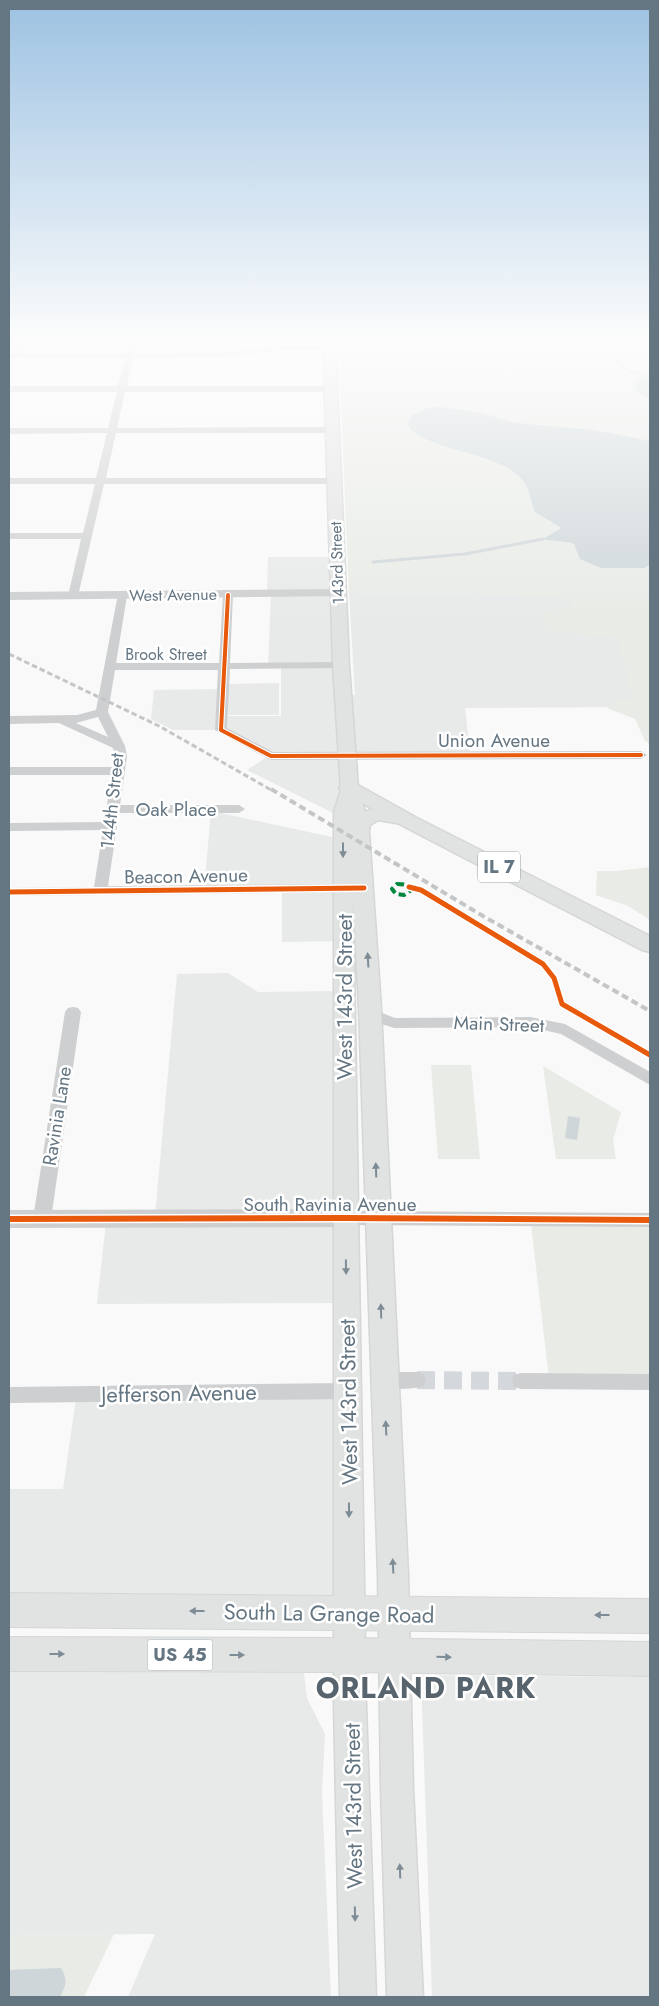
<svg xmlns="http://www.w3.org/2000/svg" width="659" height="2006" font-family="Jost,sans-serif">
<style>
.built{fill:#e8e9e9}
.green{fill:#e8ebe6}
.water{fill:#ced6d9}
.lines{fill:none;stroke-linecap:round;stroke-linejoin:round}
.stream-far1{stroke:#ced6d9;stroke-width:2.5}
.stream{stroke:#ced6d9;stroke-width:3}
.minor-tunnel{stroke:#d4d8dc;stroke-width:18;stroke-dasharray:18 9;stroke-linecap:butt}
.secondary-casing{stroke:#d5d6d7;stroke-width:3}
.primary-casing{stroke:#d5d6d7;stroke-width:3}
.trunk-casing{stroke:#d5d6d6;stroke-width:2}
.minor{fill:#cecfd0;fill-rule:evenodd}
.tertiary{fill:#cecfd0;fill-rule:evenodd}
.secondary{fill:#e1e2e2;fill-rule:evenodd}
.primary{fill:#e1e2e2;fill-rule:evenodd}
.trunk{fill:#e1e2e2;fill-rule:evenodd}
.rail-far1{stroke:#c3c5c6;stroke-width:3;stroke-dasharray:5.5 3;stroke-linecap:butt}
.rail{stroke:#c3c5c6;stroke-width:4;stroke-dasharray:7 4;stroke-linecap:butt}
.quiet{stroke:#00873e;stroke-width:4;stroke-dasharray:7 4;stroke-linecap:butt}
.cycleway-far2-casing{stroke:#fff;stroke-width:6}
.cycleway-far1-casing{stroke:#fff;stroke-width:8}
.cycleway-casing{stroke:#fff;stroke-width:9}
.cycleway-far2{stroke:#e8590c;stroke-width:4}
.cycleway-far1{stroke:#e8590c;stroke-width:5}
.cycleway{stroke:#e8590c;stroke-width:6}
.oneway{fill:#7e8c96}
.labels{text-anchor:middle;dominant-baseline:central;stroke-width:5;stroke-linejoin:round;paint-order:stroke}
.far-street-label{font-size:16px;fill:#657683;stroke:#fff}
.shield{fill:#fff;stroke:#939fa8;stroke-width:1}
.shield-label{font-size:18px;font-weight:bold;fill:#657683}
.street-label{font-size:19px;fill:#657683;stroke:#fff}
.near-street-label{font-size:22px;fill:#657683;stroke:#fff}
.near-district-label{font-size:29px;font-weight:bold;letter-spacing:1px;fill:#57646e;stroke:#fff}
</style>
<rect width="100%" height="100%" fill="#f9f9f9"/>
<path class="built" d="M268,557H334L336,592L267,593Z
M349,593L622,595L650,707L465,708L470,751L348,755L345,695H355Z
M336,594L345,754L271,755L222,730L224,716H281V666L268,667L271,595Z
M279,683V715H224L225,684Z
M221,689L219,730H173L151,719L154,690Z
M267,757H344L341,817L247,770Z
M211,811L341,839V887L204,889Z
M342,890V941L282,942V891Z
M228,973L258,992L342,991L343,1215L155,1216L177,974Z
M342,1221L344,1303L97,1304L106,1222Z
M344,1394L346,1608L9,1607V1489H63L76,1398Z
M9,1672L304,1673L307,1698L325,1734L322,1793L331,1997H128L155,1934L9,1935Z
M421,1675L650,1677V1997H432Z"/>
<path class="green" d="M338,337H650V744L645,741L635,719L607,708L616,701L632,698L617,638L550,631L542,623L545,614L557,609L573,607L570,602L558,595L349,593Z
M650,867V920L628,906L596,895L597,871H616Z
M431,1065H471L480,1159H438Z
M543,1066L621,1112L613,1140L616,1159H556Z
M531,1224H650V1380L549,1379Z
M114,1934L84,1997H9V1935Z"/>
<path class="water" d="M650,374V399L637,392L633,384L637,379Z
M441,407L482,413L515,423L594,430L650,441V565L644,568H601L580,559L574,544C564,540 554,542 543,539L560,529V527L535,512C531,504 530,490 525,483C501,451 439,454 410,429L408,424L411,415L428,408Z
M568,1116L580,1118L577,1140L565,1138Z
M61,1968C68,1980 66,1985 60,1997H9V1970Z"/>
<g class="lines">
<path class="stream-far1" d="M455,337L459,342L510,337
M548,337L576,342L599,350L601,353L616,358L623,369L644,375"/>
<path class="stream" d="M373,562L465,554L543,539"/>
<path class="minor-tunnel" d="M417,1380L521,1381"/>
<g class="secondary-casing">
<path id="secondary" d="M323,337H335L349,665L358,788L365,812L375,808L409,814L411,818L409,822L402,824L378,820L370,825L369,831L381,1008L408,1574L413,1788L423,1997H387L381,1788L378,1574L359,1008L353,896L366,1705L376,1997H340L334,1705V812L341,790L333,665Z"/>
</g>
<g class="primary-casing">
<path id="primary" d="M349,782L356,784L417,818L650,936V952L642,950L403,826L342,792L339,788L342,784Z"/>
</g>
<g class="trunk-casing">
<path id="trunk" d="M9,1593L650,1599V1633L9,1627Z
M9,1637L351,1638L650,1642V1676L351,1672L9,1671Z"/>
</g>
<path class="minor" d="M19,337H27L21,353H126L130,337H138L134,353H218L285,346H333L334,348L330,350H285L218,357L133,358L127,386H331L335,389L331,392H125L117,428L332,427L337,430L332,433H116L106,478H334L339,481L334,484H104L78,596L73,599L69,598L68,596L81,539H9V533H83L95,484H9V478H96L107,433L9,434V428H108L117,392H9V386H118L125,358H9V354L13,353Z
M228,592L233,595L230,663L341,662L347,665L341,668L230,669L227,728L273,752L641,751L647,755L641,759L271,760L215,730L218,670H115L108,712L125,746L127,756L120,805H239L245,809L239,813H119L108,886L355,884L360,885L362,888L360,891L355,892L9,896V888L94,887L103,830L9,831V823L104,822L112,775H9V767H113L115,756L113,748L59,723L9,724V716L77,715L96,710L118,594L122,593L127,596L116,663H219L223,595ZM98,717L108,737L76,723Z
M370,1003L375,1004L382,1013L395,1018L530,1017L565,1024L650,1072V1085L561,1034L530,1027L394,1028L372,1021L362,1008L365,1004Z
M73,1007L78,1008L81,1012L51,1219L48,1224L42,1226L36,1224L33,1219L65,1012L68,1008Z
M345,1211L650,1213V1227L345,1225L339,1223L336,1218L339,1213Z
M384,1372H417L424,1374L426,1380L424,1386C411,1390 390,1390 377,1386L375,1380L377,1374Z
M521,1373L650,1374V1390L521,1389L514,1387L512,1381L514,1375Z
M348,1383L355,1385L358,1391L355,1397L348,1399L9,1403V1387Z"/>
<path class="tertiary" d="M338,589L343,590L345,593L343,596L9,600V592Z
M345,1209L353,1212L356,1218L353,1224L345,1227L9,1228V1210Z"/>
<use href="#secondary" class="secondary"/>
<use href="#primary" class="primary"/>
<use href="#trunk" class="trunk"/>
<path class="rail-far1" d="M9,654L159,726L273,791"/>
<path class="rail" d="M271,789L483,916L650,1011"/>
<path class="quiet" d="M397,884C404,884 408,884 410,891L404,895L396,894L392,889Z"/>
<g class="cycleway-far2-casing">
<path id="cycleway-far2" d="M228,595L221,730L271,756L641,755"/>
</g>
<g class="cycleway-far1-casing">
<path id="cycleway-far1" d="M409,887L421,890L543,964L554,978L562,1004L650,1055
M9,892L364,888"/>
</g>
<g class="cycleway-casing">
<path id="cycleway" d="M9,1219L345,1218L650,1220"/>
</g>
<use href="#cycleway-far2" class="cycleway-far2"/>
<use href="#cycleway-far1" class="cycleway-far1"/>
<use href="#cycleway" class="cycleway"/>
</g>
<defs><path id="oneway-solid" d="M-6-.8H1V-3.2L6.5 0L1 3.2V.8H-6Z" transform="scale(1.25)"/></defs>
<g class="oneway">
<use href="#oneway-solid" transform="translate(343 850) rotate(90)"/>
<use href="#oneway-solid" transform="translate(368 960) rotate(-93)"/>
<use href="#oneway-solid" transform="translate(376 1170) rotate(-92)"/>
<use href="#oneway-solid" transform="translate(346 1267) rotate(89)"/>
<use href="#oneway-solid" transform="translate(381 1311) rotate(-92)"/>
<use href="#oneway-solid" transform="translate(386 1428) rotate(-93)"/>
<use href="#oneway-solid" transform="translate(349 1510) rotate(90)"/>
<use href="#oneway-solid" transform="translate(393 1566) rotate(-93)"/>
<use href="#oneway-solid" transform="translate(197 1611) rotate(-180)"/>
<use href="#oneway-solid" transform="translate(602 1615) rotate(-180)"/>
<use href="#oneway-solid" transform="translate(57 1654)"/>
<use href="#oneway-solid" transform="translate(237 1655)"/>
<use href="#oneway-solid" transform="translate(444 1657) rotate(1)"/>
<use href="#oneway-solid" transform="translate(400 1871) rotate(-92)"/>
<use href="#oneway-solid" transform="translate(355 1914) rotate(89)"/>
</g>
<linearGradient id="sky" x2="0" y2="1"><stop stop-color="#9dc2e2"/><stop offset="0.55" stop-color="#fcfcfc"/><stop offset="1" stop-color="#fcfcfc" stop-opacity="0"/></linearGradient>
<rect width="659" height="618" fill="url(#sky)"/>
<g class="labels">
<g class="far-street-label">
<text transform="translate(337 563) rotate(-92)">143rd Street</text>
<text transform="translate(173 595) rotate(-1)">West Avenue</text>
<text x="166" y="654">Brook Street</text>
</g>
<g class="shield">
<rect x="478" y="851.5" width="42" height="31" rx="4"/>
<rect x="147.5" y="1639.5" width="65" height="31" rx="4"/>
</g>
<g class="shield-label">
<text x="499" y="867">IL 7</text>
<text x="180" y="1655">US 45</text>
</g>
<g class="street-label">
<text x="494" y="740">Union Avenue</text>
<text transform="translate(112 801) rotate(-84)">144th Street</text>
<text x="176" y="809">Oak Place</text>
<text transform="translate(186 876) rotate(-1)">Beacon Avenue</text>
<text transform="translate(499 1024) rotate(2)">Main Street</text>
<text transform="translate(57 1116) rotate(-81)">Ravinia Lane</text>
<text x="330" y="1204">South Ravinia Avenue</text>
</g>
<g class="near-street-label">
<text transform="translate(344 997) rotate(-90)">West 143rd Street</text>
<text transform="translate(179 1393) rotate(-1)">Jefferson Avenue</text>
<text transform="translate(348 1402) rotate(-91)">West 143rd Street</text>
<text transform="translate(329 1613) rotate(1)">South La Grange Road</text>
<text transform="translate(353 1806) rotate(-91)">West 143rd Street</text>
</g>
<g class="near-district-label">
<text x="426" y="1688">ORLAND PARK</text>
</g>
</g>
<rect width="659" height="2006" fill="none" stroke="#657683" stroke-width="20"/>
</svg>
